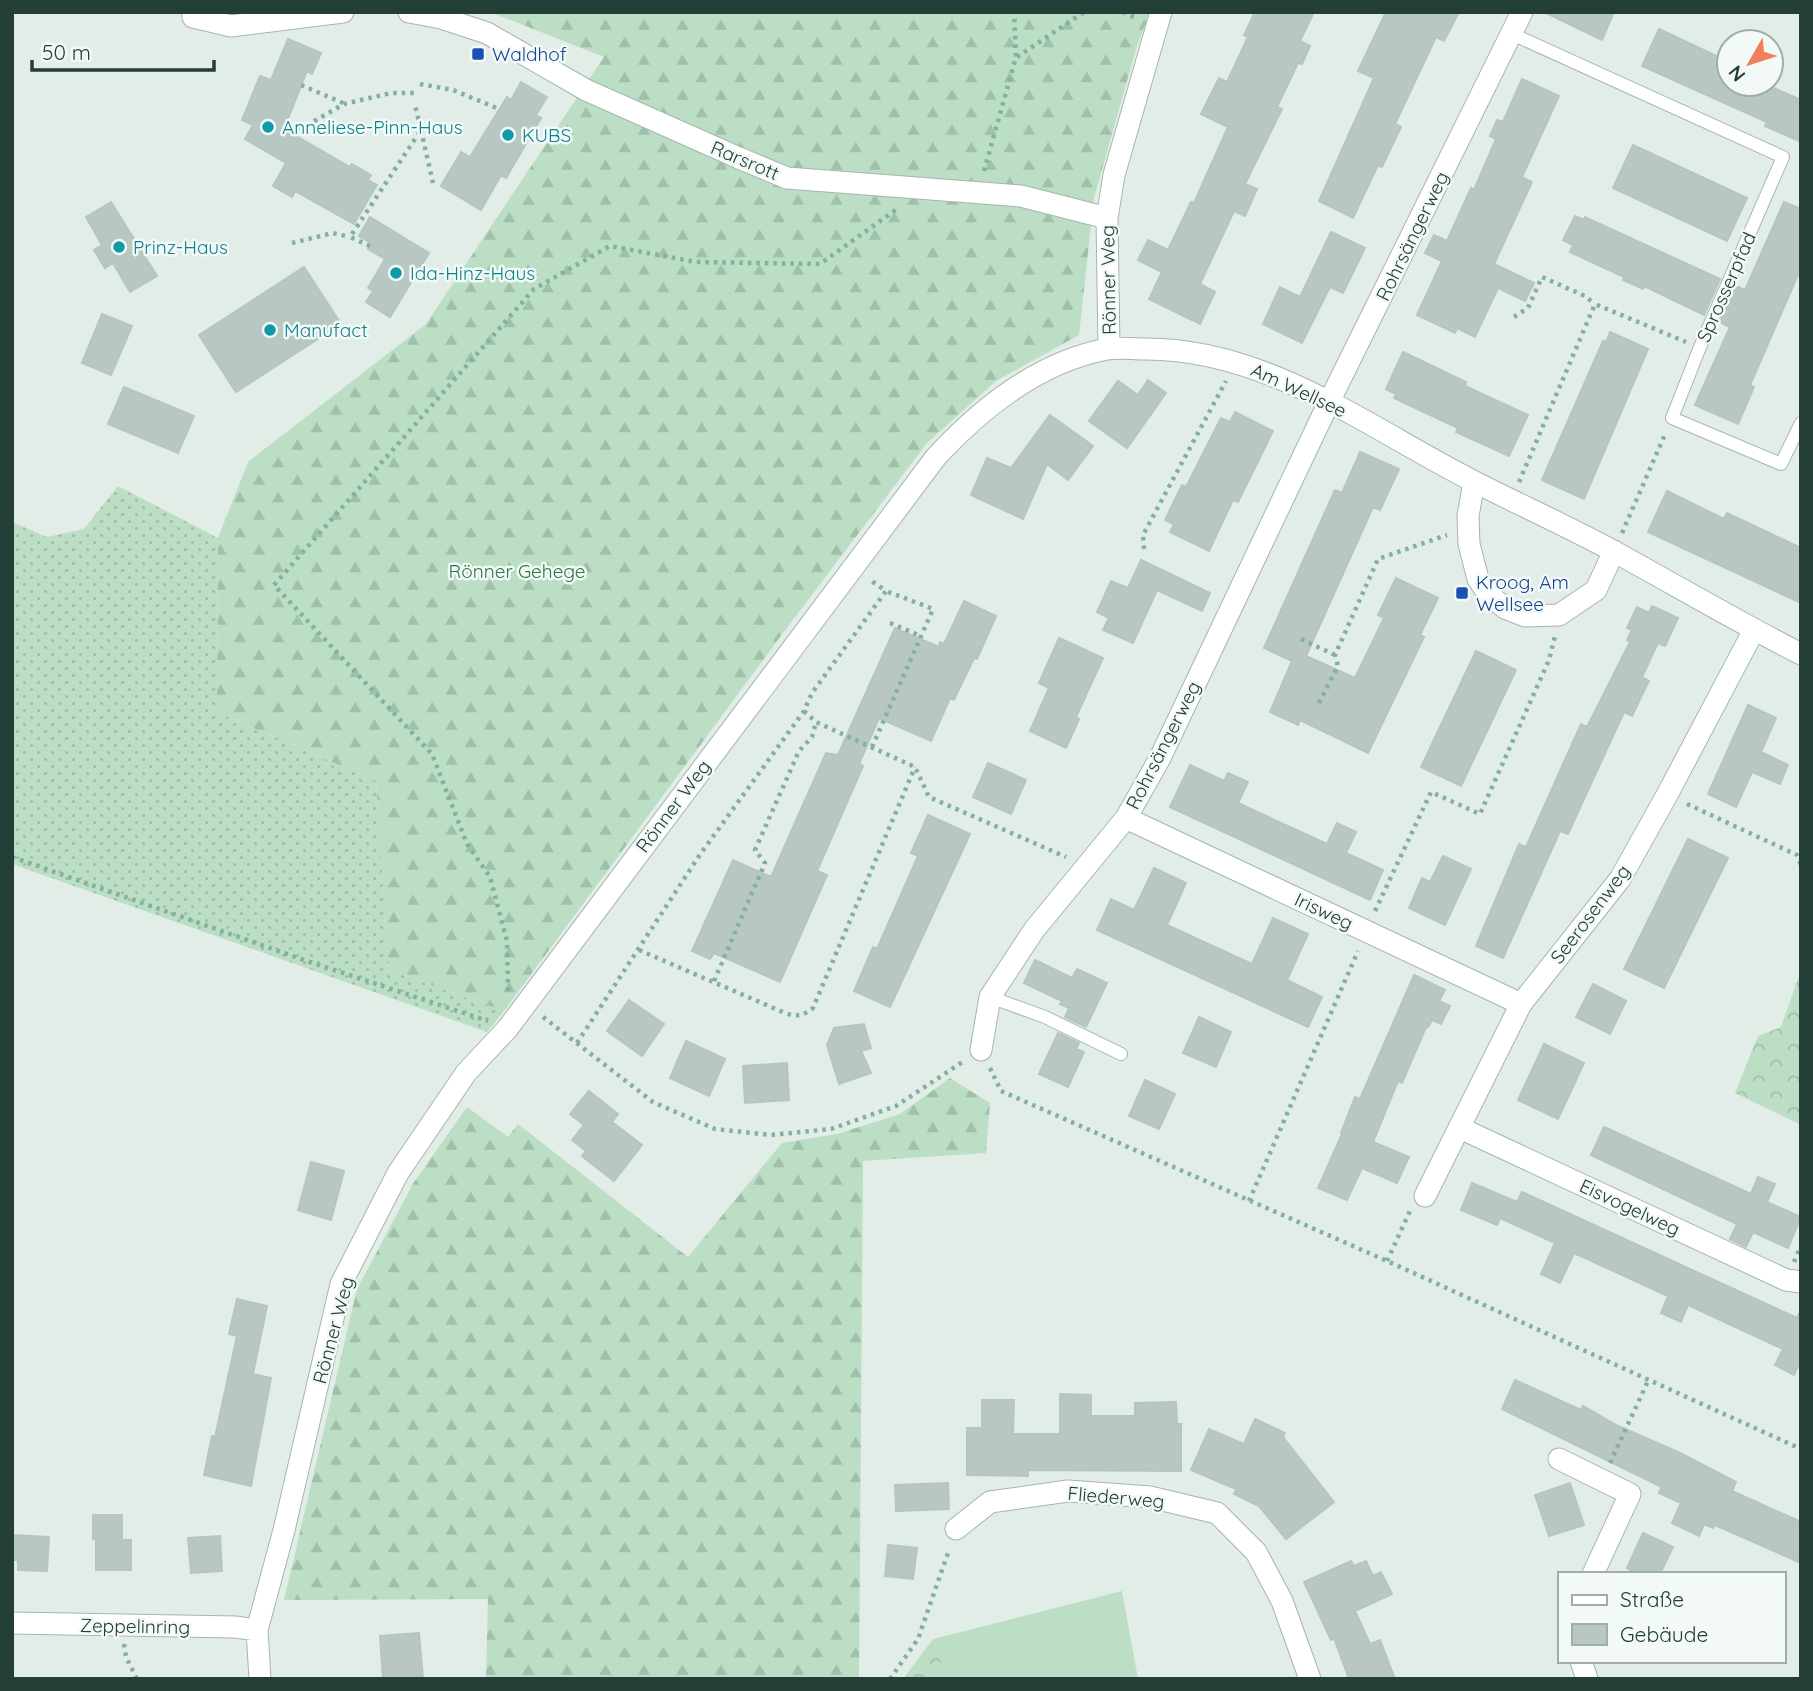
<svg xmlns="http://www.w3.org/2000/svg" width="1813" height="1691" font-family="Quicksand,sans-serif">
<style>
.grass{fill:url(#grass-dots)}
.forest{fill:url(#forest-firs)}
.park{fill:url(#park-crowns)}
.garden{fill:#bbdec4}
.building{fill:#b8c7c1;stroke:#b5c6bf;stroke-width:2}
.lines{fill:none;stroke-linecap:round;stroke-linejoin:round}
.lane-casing{stroke:#a5b5af;stroke-width:14}
.street-casing{stroke:#a5b5af;stroke-width:23}
.path{stroke:#83b0a2;stroke-width:4.5;stroke-dasharray:3.5 5;stroke-linecap:butt}
.lane{stroke:#fff;stroke-width:12}
.street{stroke:#fff;stroke-width:21}
.transit-dot{fill:#1a4fb4;stroke:#f3f9f6;stroke-width:2.5}
.culture-dot{fill:#0f9aa8;stroke:#f3f9f6;stroke-width:2.5}
.labels{text-anchor:middle;dominant-baseline:central;stroke-width:5;stroke-linejoin:round;paint-order:stroke}
.transit-label{font-size:19px;fill:#164399;stroke:#f3f9f6;text-anchor:start}
.culture-label{font-size:19px;fill:#0d838f;stroke:#f3f9f6;text-anchor:start}
.street-label{font-size:19px;fill:#223e36;stroke:#f3f9f6}
.park-label{font-size:19px;fill:#2c7548;stroke:#f3f9f6}
</style>
<defs>
<pattern id="grass-dots" width="8" height="8" patternUnits="userSpaceOnUse" patternTransform="scale(1.75)"><rect width="8" height="8" fill="#bbdec4"/><path d="M2 2h.1M6 6h.1" fill="none" stroke="#a0c0a9" stroke-width="1.8" stroke-linecap="round"/></pattern>
<pattern id="forest-firs" width="22" height="20" patternUnits="userSpaceOnUse" patternTransform="scale(1.75)"><rect width="22" height="20" fill="#bbdec4"/><path d="M5 1l3.5 6h-7zM16 11l3.5 6h-7z" fill="#a0c0a9"/></pattern>
<pattern id="park-crowns" width="20" height="18" patternUnits="userSpaceOnUse" patternTransform="scale(1.75)"><rect width="20" height="18" fill="#bbdec4"/><path d="M2 6a3 3 0 1 1 6 0M12 15a3 3 0 1 1 6 0" fill="none" stroke="#a0c0a9"/></pattern>
</defs>
<rect width="100%" height="100%" fill="#e2ede8"/>
<path class="grass" d="M118,486L218,538L217,712L376,781L389,970L504,1011L487,1032L12,864V522L47,537L84,529Z"/>
<path class="forest" d="M490,12H1150L1136,49L1094,198L1079,335L996,381L927,443L783,633L504,1011L389,970L376,781L217,712L218,538L248,462L426,324L604,57Z
M950,1078L990,1103L986,1153L863,1161L859,1679H486L488,1599L284,1600L357,1289L414,1182L467,1107L508,1137L518,1124L688,1257L782,1143L837,1134L900,1114Z"/>
<path class="park" d="M1801,970V1125L1735,1093L1758,1036L1781,1027Z
M933,1639L947,1679H903Z"/>
<path class="garden" d="M1122,1591L1138,1679H947L933,1639Z"/>
<path class="building" d="M1255,12H1314L1300,41L1310,46L1302,64L1298,63L1277,107L1282,109L1245,184L1257,189L1245,216L1234,211L1200,284L1215,292L1200,324L1149,299L1162,272L1138,260L1148,240L1168,250L1191,202L1194,203L1228,127L1201,114L1219,78L1227,82L1248,37L1244,35Z
M1386,12H1459L1444,41L1436,37L1395,124L1401,127L1382,167L1378,165L1353,218L1319,201L1374,78L1358,71Z
M1544,12H1614L1602,40Z
M1659,29L1729,62V84H1765L1801,100V142L1765,126L1767,122L1642,66Z
M288,39L321,53L312,74L307,71L284,129L350,167L352,164L371,175L368,180L377,185L354,224L295,191L292,197L273,186L286,163L245,139L253,125L242,120L260,76L271,80Z
M1522,79L1559,96L1522,177L1532,182L1494,264L1534,283L1525,301L1498,288L1475,337L1457,328L1455,333L1417,315L1442,261L1425,253L1434,235L1447,241L1471,188L1474,190L1496,139L1490,136L1497,120L1503,122Z
M521,82L547,97L536,115L541,118L506,178L501,175L481,210L441,186L461,152L470,157L507,97L511,100Z
M1633,145L1747,198L1727,241L1613,188Z
M111,202L157,276L130,292L113,263L105,268L94,250L102,245L86,217Z
M1784,202L1801,209V268L1750,385L1754,387L1738,424L1695,405L1730,327L1720,322L1736,286L1745,290Z
M1575,216L1584,220L1585,217L1720,279L1704,315L1644,286L1643,289L1623,280L1624,277L1570,252L1573,245L1563,240Z
M370,217L429,253L390,317L366,302L373,291L368,288L385,259L368,249L371,243L359,236Z
M1331,232L1365,248L1343,293L1330,287L1302,343L1263,324L1280,287L1300,297Z
M304,267L341,324L236,392L199,335Z
M102,314L132,326L111,375L82,363Z
M1610,332L1648,349L1584,499L1542,480L1603,341L1606,342Z
M1403,352L1466,382L1465,386L1528,415L1509,456L1456,432L1458,428L1394,398L1396,394L1386,389Z
M1148,380L1166,393L1127,448L1089,421L1118,381L1138,395Z
M124,387L194,416L178,453L108,424Z
M1235,412L1273,431L1238,502L1233,500L1209,551L1170,532L1174,524L1165,520L1182,485L1186,487L1221,418L1230,422Z
M1050,415L1093,446L1068,480L1047,464L1023,519L971,495L987,458L1011,468Z
M1360,452L1399,469L1380,510L1373,507L1306,656L1355,678L1384,618L1378,615L1396,578L1438,598L1420,635L1424,637L1368,753L1300,720L1298,725L1270,712L1292,661L1264,648L1335,490L1342,493Z
M1667,491L1724,519L1727,513L1801,548V603L1648,532Z
M1141,560L1210,593L1202,611L1157,590L1133,643L1103,630L1109,618L1097,612L1111,581L1128,588Z
M964,601L996,616L977,659L974,658L954,700L950,698L931,741L879,718L859,764L863,766L817,871L827,875L780,982L714,953L710,959L692,951L733,860L771,877L826,753L838,755L895,628L939,647L940,642L944,644Z
M1652,606L1678,618L1665,646L1658,643L1642,677L1649,681L1632,716L1624,712L1568,834L1560,831L1503,958L1476,946L1519,844L1526,847L1581,724L1587,727L1630,642L1627,640L1632,630L1627,628L1637,607L1649,613Z
M1059,638L1103,658L1076,717L1079,719L1066,748L1030,731L1049,688L1039,683Z
M1476,651L1516,670L1461,786L1421,767Z
M1748,705L1776,718L1761,752L1788,765L1780,784L1752,772L1736,807L1708,794Z
M988,763L1026,780L1011,814L973,797Z
M1190,765L1224,781L1228,773L1248,782L1238,803L1327,844L1337,823L1356,832L1346,853L1383,870L1370,900L1170,807Z
M928,815L970,834L890,1007L854,991L873,947L877,949L918,856L911,853Z
M1688,839L1728,858L1664,988L1624,969Z
M1443,856L1471,869L1445,925L1409,908L1422,878L1430,882Z
M1154,868L1186,883L1167,925L1252,964L1273,918L1308,934L1287,980L1322,997L1308,1027L1097,930L1111,899L1134,910Z
M1035,960L1072,978L1077,969L1107,983L1086,1027L1065,1017L1069,1008L1060,1004L1062,1001L1024,983Z
M1414,975L1445,990L1439,1001L1450,1006L1441,1024L1432,1020L1428,1027H1426L1402,1083L1398,1081L1373,1142L1409,1157L1397,1183L1362,1168L1347,1200L1318,1188L1342,1134L1341,1133L1355,1097L1360,1099Z
M1593,984L1626,1001L1610,1034L1576,1017Z
M629,1000L664,1024L642,1056L607,1031Z
M1199,1017L1231,1032L1216,1067L1183,1053Z
M864,1024L871,1048L861,1051L871,1073L839,1084L827,1045L834,1028Z
M1058,1033L1079,1043L1076,1049L1084,1052L1068,1087L1039,1074Z
M686,1041L725,1059L709,1096L670,1078Z
M1544,1044L1584,1063L1558,1119L1518,1100Z
M787,1063L789,1100L745,1103L743,1066Z
M1145,1080L1175,1094L1159,1129L1129,1116Z
M589,1091L618,1114L612,1122L642,1145L614,1181L582,1156L586,1151L572,1140L584,1125L570,1114Z
M1604,1127L1751,1194L1758,1177L1775,1184L1767,1202L1801,1217L1788,1248L1753,1232L1746,1247L1730,1239L1737,1224L1591,1155Z
M311,1162L344,1171L331,1220L298,1210Z
M1472,1183L1517,1202L1522,1192L1797,1318L1801,1310V1360L1794,1375L1775,1365L1783,1349L1688,1305L1681,1322L1661,1313L1668,1296L1574,1253L1560,1283L1541,1274L1555,1243L1500,1218L1497,1225L1461,1210Z
M237,1299L267,1306L253,1374L271,1378L251,1486L204,1475L212,1436L215,1437L237,1336L229,1334Z
M1515,1380L1581,1410L1583,1406L1616,1425L1680,1453L1736,1482L1732,1491L1801,1522V1563L1715,1525L1713,1528L1704,1524L1699,1536L1672,1523L1681,1503L1659,1493L1662,1487L1502,1409Z
M1060,1394L1091,1395V1416H1135V1403L1176,1402L1177,1424H1181V1471L1028,1470V1476L967,1475V1428H982V1400H1014L1013,1434H1060Z
M1255,1419L1285,1433L1283,1437L1334,1502L1286,1539L1259,1506L1234,1494L1236,1489L1191,1470L1209,1429L1244,1444Z
M948,1483L949,1509L896,1511L895,1485Z
M1570,1483L1584,1525L1549,1536L1535,1495Z
M93,1515H122V1540H131V1570H96V1540L93,1539Z
M1643,1533L1673,1547L1660,1574H1638L1627,1568Z
M12,1535L49,1537L47,1571L18,1570V1560H12Z
M220,1536L222,1571L191,1573L188,1538Z
M888,1545L917,1548L913,1579L885,1576Z
M1351,1561L1354,1566L1366,1561L1373,1576L1381,1572L1392,1594L1355,1611L1370,1644L1380,1640L1395,1679H1349L1334,1638L1331,1640L1304,1582Z
M419,1633L423,1679H383L380,1636Z"/>
<g class="lines">
<g class="lane-casing">
<path id="lane" d="M1512,34L1783,157L1700,347L1672,418L1781,464L1801,423
M990,997L1045,1017L1121,1054"/>
</g>
<g class="street-casing">
<path id="street" d="M193,12V17L231,26L343,12
M409,12L441,18L487,33L586,90L739,158L787,178L1021,196L1107,218
M1109,349L1107,218L1114,175L1161,12
M1474,482L1468,516L1469,544L1478,579L1489,595L1505,608L1525,616L1559,615L1596,590L1614,551
M1126,818L1521,1004
M981,1050L990,997L1034,930L1126,818L1160,758L1329,402L1522,12
M1460,1128L1786,1280L1801,1282
M1425,1196L1521,1004L1620,879L1667,795L1754,630
M1559,1459L1630,1494L1593,1574
M956,1529L990,1502L1068,1491L1150,1497L1217,1513L1256,1552L1282,1601L1310,1679
M12,1623L235,1627L257,1630
M1581,1661L1587,1679
M260,1679L257,1630L284,1530L341,1284L398,1173L466,1073L508,1028L936,457C981,408 1039,362 1107,349C1119,347 1132,349 1144,349C1266,348 1369,428 1473,481C1520,505 1569,527 1615,552C1677,586 1738,622 1801,654"/>
</g>
<path class="path" d="M1123,12L1138,19
M1017,57L1084,12
M420,84L453,90L499,109
M301,85L343,103
M421,130L433,183
M292,134L344,104L391,93H417
M984,171L1016,57L1014,12
M292,243L333,233L350,237
M370,246L350,237L421,130L415,105
M1514,317L1528,308L1542,277L1585,296L1595,304
M1519,482L1595,304L1686,342
M1622,533L1666,432
M1144,549L1143,535L1226,381
M890,623L921,636
M1301,639L1335,655
M1319,703L1338,666L1335,655L1378,559L1447,535
M804,711L816,722L915,767L929,797L1066,857
M872,747L933,609L886,591
M1687,804L1797,855L1801,865
M12,857L301,959L488,1021
M1375,911L1431,792L1480,814L1549,660L1555,636
M639,950L785,1013C797,1017 803,1016 813,1008L915,767
M714,981L765,863L755,850L799,751L812,737L816,722
M508,991L507,941L490,877L467,844L432,754L274,585L534,289L610,246L696,262L820,264L897,209
M543,1017L653,1102L715,1129L771,1135L831,1129L896,1106L964,1061
M577,1043L699,856L804,711L812,693L886,591L870,580
M990,1068L1001,1091L1387,1261L1801,1449
M1249,1201L1358,951
M1387,1261L1410,1211
M1794,1262L1801,1246
M1610,1463L1648,1381
M124,1644L126,1657L137,1679
M890,1679L918,1639L949,1550"/>
<use href="#lane" class="lane"/>
<use href="#street" class="street"/>
</g>
<g class="transit-dot">
<rect x="471" y="47" width="14" height="14" rx="3.5"/>
<rect x="1455" y="586" width="14" height="14" rx="3.5"/>
</g>
<g class="culture-dot">
<circle cx="268" cy="127" r="7"/>
<circle cx="508" cy="135" r="7"/>
<circle cx="119" cy="247" r="7"/>
<circle cx="396" cy="273" r="7"/>
<circle cx="270" cy="330" r="7"/>
</g>
<g class="labels">
<g class="transit-label">
<text x="492" y="54">Waldhof</text>
<text x="1476" y="582">Kroog, Am<tspan x="1476" dy="22">Wellsee</tspan></text>
</g>
<g class="culture-label">
<text x="282" y="127">Anneliese-Pinn-Haus</text>
<text x="522" y="135">KUBS</text>
<text x="133" y="247">Prinz-Haus</text>
<text x="410" y="273">Ida-Hinz-Haus</text>
<text x="284" y="330">Manufact</text>
</g>
<g class="street-label">
<text transform="translate(745 160) rotate(23)">Rarsrott</text>
<text transform="translate(1412 236) rotate(-64)">Rohrsängerweg</text>
<text transform="translate(1108 280) rotate(-91)">Rönner Weg</text>
<text transform="translate(1726 287) rotate(-66)">Sprosserpfad</text>
<text transform="translate(1299 390) rotate(25)">Am Wellsee</text>
<text transform="translate(1163 745) rotate(-63)">Rohrsängerweg</text>
<text transform="translate(673 806) rotate(-53)">Rönner Weg</text>
<text transform="translate(1324 911) rotate(25)">Irisweg</text>
<text transform="translate(1590 914) rotate(-53)">Seerosenweg</text>
<text transform="translate(1630 1207) rotate(25)">Eisvogelweg</text>
<text transform="translate(333 1330) rotate(-75)">Rönner Weg</text>
<text transform="translate(1116 1497) rotate(5)">Fliederweg</text>
<text transform="translate(135 1626) rotate(1)">Zeppelinring</text>
</g>
<g class="park-label">
<text x="517" y="571">Rönner Gehege</text>
</g>
</g>
<rect width="1813" height="1691" fill="none" stroke="#223e36" stroke-width="28"/>
<rect x="1558" y="1572" width="228" height="91" fill="#f3f9f6" stroke="#9faea9" stroke-width="2"/>
<rect x="1572" y="1595" width="35" height="10" fill="#ffffff" stroke="#9faea9" stroke-width="2"/>
<text x="1620" y="1607" font-size="21" fill="#223e36">Straße</text>
<rect x="1572" y="1624" width="35" height="21" fill="#b8c7c1" stroke="#9faea9" stroke-width="2"/>
<text x="1620" y="1642" font-size="21" fill="#223e36">Gebäude</text>
<g transform="translate(1750 63) rotate(231)"><circle r="33" fill="#f3f9f6" stroke="#9faea9" stroke-width="2"/>
<path d="M0-5L12 26L0 18L-12 26Z" fill="#f27f5b"/>
<text y="-10" font-size="19" font-weight="bold" text-anchor="middle" fill="#223e36">N</text>
</g>
<path d="M32 60v10h182v-10" fill="none" stroke="#223e36" stroke-width="3.5"/>
<text x="42" y="60" font-size="21" fill="#223e36" stroke="#f3f9f6" stroke-width="5" paint-order="stroke">50 m</text>
</svg>
